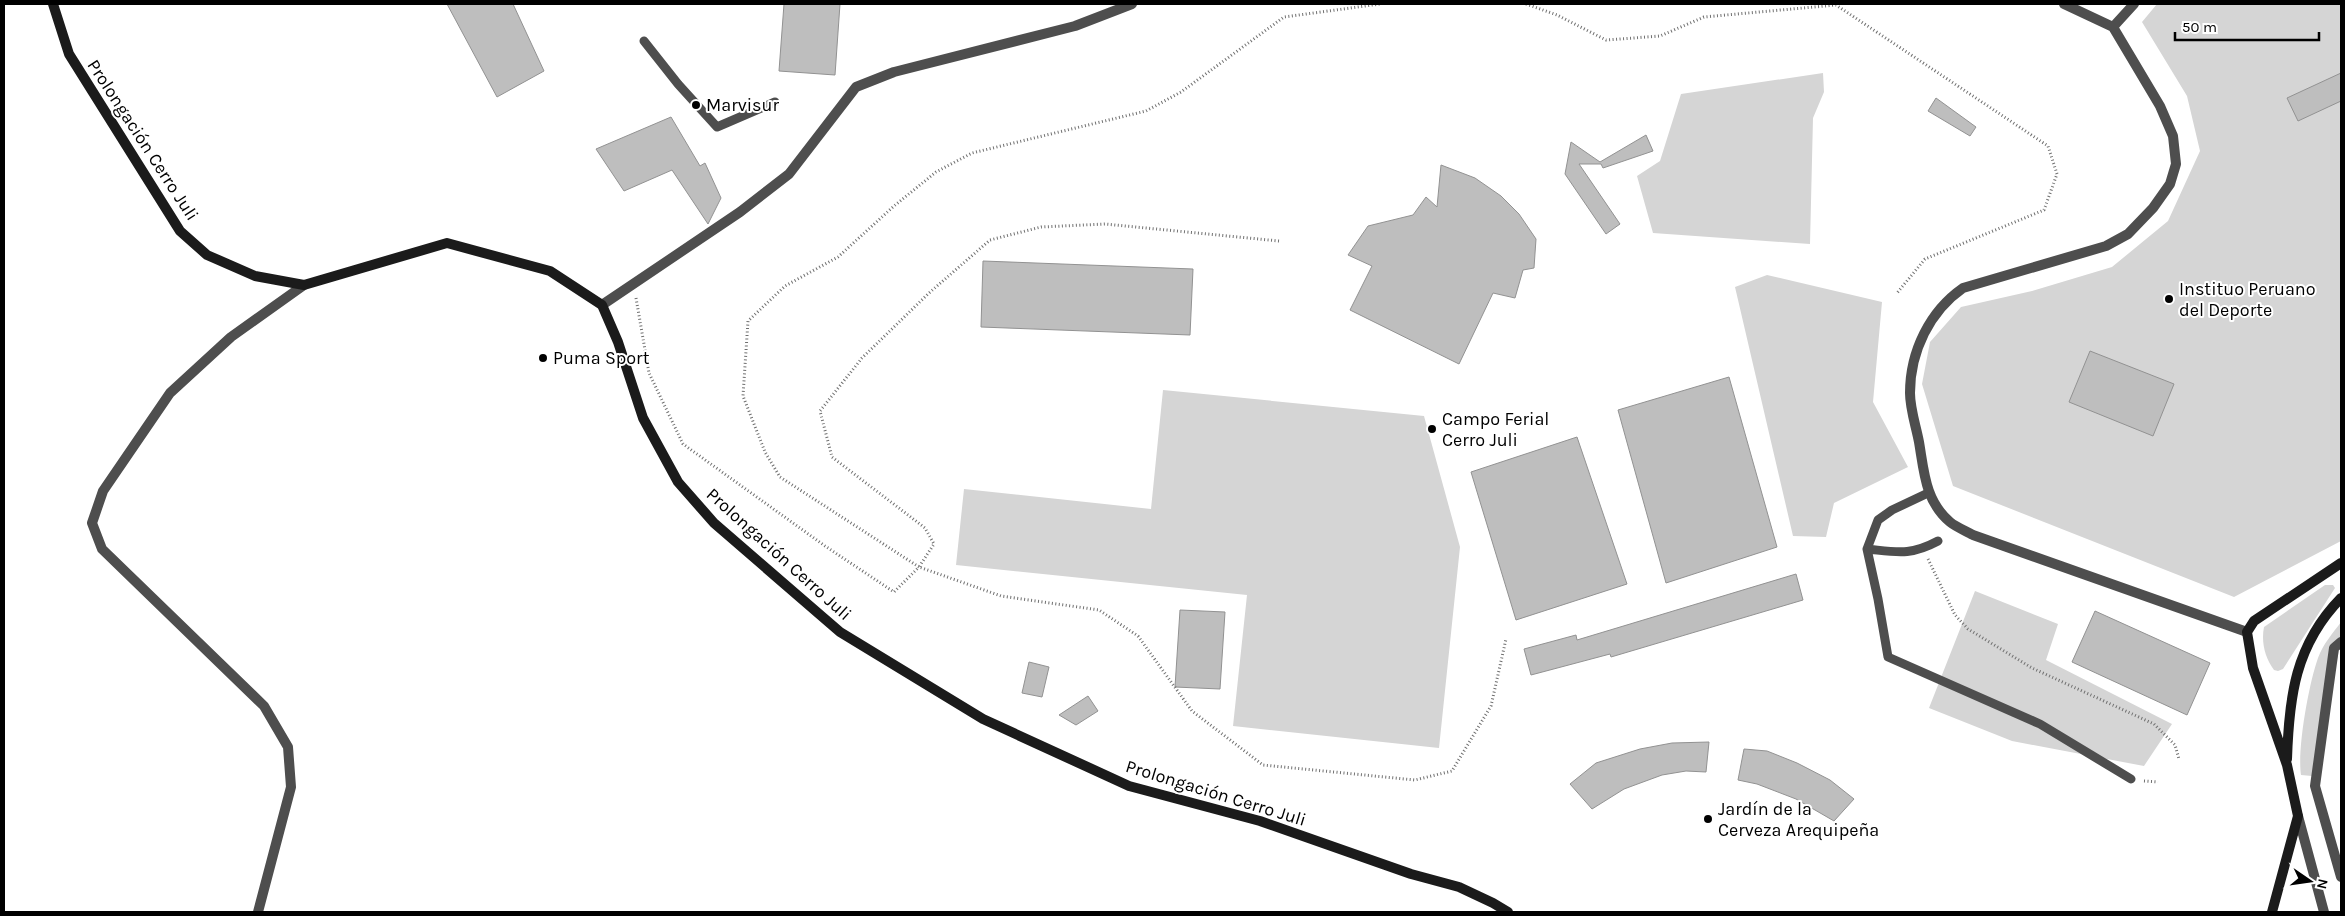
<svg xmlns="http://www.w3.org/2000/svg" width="2345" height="916" font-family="Karla,sans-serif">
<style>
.green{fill:#d5d5d5}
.building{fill:#bebebe;stroke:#929292}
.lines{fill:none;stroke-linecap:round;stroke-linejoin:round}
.path{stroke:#707070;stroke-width:3;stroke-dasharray:1 2.5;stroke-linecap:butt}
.lane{stroke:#4e4e4e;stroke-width:9}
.street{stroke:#4e4e4e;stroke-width:10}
.secondary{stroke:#1b1b1b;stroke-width:10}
.poi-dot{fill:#000;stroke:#fff;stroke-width:2}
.labels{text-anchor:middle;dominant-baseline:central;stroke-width:4;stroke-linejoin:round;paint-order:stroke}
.poi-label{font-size:18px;fill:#000;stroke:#fff;text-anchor:start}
.street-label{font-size:18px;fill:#000;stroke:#fff}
</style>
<rect width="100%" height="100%" fill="#fff"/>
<path class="green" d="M2157,4H2341V541L2234,597L1953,486L1922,384L1930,342L1961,307L2032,291L2112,267L2168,221L2200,151L2187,96L2142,22Z
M1823,73L1824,92L1813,118L1810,244L1653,233L1637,176L1660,161L1681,94Z
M1767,275L1882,302L1873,402L1908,467L1834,503L1826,537L1793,536L1735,287Z
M1163,390L1424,416L1460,547L1439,748L1233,726L1247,595L956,565L964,489L1151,509Z
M2325,585H2333L2335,588L2283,669L2278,671L2274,670C2265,658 2261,642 2264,627Z
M1975,591L2058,624L2046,660L2172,724L2144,766L2012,741L1929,708Z
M2341,622V641L2312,776L2301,775C2297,749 2309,683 2318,658C2323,644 2333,633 2341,622Z"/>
<path class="building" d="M447,4H513L544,71L497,97Z
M784,4H840L835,75L779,71Z
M2341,73V101L2298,121L2287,98Z
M1936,98L1976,127L1970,136L1928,111Z
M671,117L700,166L705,163L721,198L708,224L672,170L624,191L596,149Z
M1646,135L1653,151L1603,168L1601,164H1579L1620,224L1606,234L1565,174L1571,142L1600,162Z
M1441,165L1475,178L1501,196L1519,214L1536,239L1534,268L1523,270L1515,298L1493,293L1459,364L1350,310L1372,266L1348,255L1368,226L1413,215L1426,197L1437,207Z
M983,261L1193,269L1190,335L981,327Z
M2090,351L2174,384L2153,436L2069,402Z
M1729,377L1777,547L1666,583L1618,410Z
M1577,437L1627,584L1516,620L1471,472Z
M1796,574L1803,600L1611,657L1610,654L1531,675L1524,649L1576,635L1577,640Z
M1180,610L1225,612L1220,689L1175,687Z
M2095,611L2210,663L2187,715L2072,662Z
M1029,662L1049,667L1042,697L1022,693Z
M1088,696L1098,711L1076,725L1059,715Z
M1709,742L1706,772L1686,771L1662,775L1624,789L1592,809L1570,784L1596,763L1640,749L1672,743Z
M1744,749L1767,751L1797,763L1830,780L1854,799L1834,821L1796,799L1757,784L1738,780Z"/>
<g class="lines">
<path class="path" d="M1526,4L1557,15L1606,40L1660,36L1704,17L1836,5L2048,146L2057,174L2044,210L1925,259L1897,293
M1279,241L1105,224L1041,227L990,240L929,293L862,358L820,411L832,457L925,528L934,544L919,567L1001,596L1099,610L1138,636L1192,711L1263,765L1415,780L1452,771L1491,706L1506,639
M636,298L649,373L683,444L825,546L894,592L919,567L780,477L765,452L743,396L748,321L785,286L838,257L894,206L936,172L972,153L1146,111L1181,92L1284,17L1380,4
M1928,559L1955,615L1968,629L2032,668L2154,724L2175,745L2179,759
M2144,781L2158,782"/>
<path class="lane" d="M644,41L678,84L717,127L775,102
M1928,493L1892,510L1878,520L1867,549L1878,599L1888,657L2040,724L2131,779
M1867,549C1897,552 1910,556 1938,541"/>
<path class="street" d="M2064,4L2113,27L2160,106L2173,136L2176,164L2170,184L2153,208L2128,234L2106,246L1963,288C1930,311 1910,351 1910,393C1910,409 1916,426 1919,442C1924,471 1925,501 1950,522C1956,527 1966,531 1973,535L2247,632
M2113,27L2134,4
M602,305L740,212L789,174L856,87L894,72L1075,26L1132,4
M2341,642L2334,648L2315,786L2341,877
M2298,816L2324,912
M258,912L291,787L288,747L264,706L102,549L92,523L103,491L170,393L231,337L304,285"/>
<path class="secondary" d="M53,4L69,54L180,231L207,255L255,276L304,285L447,243L550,271L602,305L618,342L643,418L678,482L714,523L840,632L983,719L1129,786L1260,821L1411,874L1459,887L1493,903L1508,912
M2287,759C2289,697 2295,645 2341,598
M2272,912L2298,816L2287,765L2253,668L2247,632L2254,621L2341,563"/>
</g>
<g class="poi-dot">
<circle cx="696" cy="105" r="5"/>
<circle cx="2169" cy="299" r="5"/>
<circle cx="543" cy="358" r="5"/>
<circle cx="1432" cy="429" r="5"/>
<circle cx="1708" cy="819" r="5"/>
</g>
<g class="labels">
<g class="poi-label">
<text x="706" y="105">Marvisur</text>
<text x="2179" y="289">Instituo Peruano<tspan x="2179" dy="21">del Deporte</tspan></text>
<text x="553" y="358">Puma Sport</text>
<text x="1442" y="419">Campo Ferial<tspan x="1442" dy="21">Cerro Juli</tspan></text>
<text x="1718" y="809">Jardín de la<tspan x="1718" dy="21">Cerveza Arequipeña</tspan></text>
</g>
<g class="street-label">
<text transform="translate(143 140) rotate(57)">Prolongación Cerro Juli</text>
<text transform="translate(779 554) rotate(42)">Prolongación Cerro Juli</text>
<text transform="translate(1216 793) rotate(17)">Prolongación Cerro Juli</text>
</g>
</g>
<rect width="2345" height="916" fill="none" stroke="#000000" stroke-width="10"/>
<g transform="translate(2310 881) rotate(103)" stroke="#ffffff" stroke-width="4" paint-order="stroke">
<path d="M0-4L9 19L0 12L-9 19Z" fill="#000000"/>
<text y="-8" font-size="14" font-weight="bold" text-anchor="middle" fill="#000000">N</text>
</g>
<path d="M2175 32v8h144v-8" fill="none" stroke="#000000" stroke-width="2.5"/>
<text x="2182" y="32" font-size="15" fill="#000000" stroke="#ffffff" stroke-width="4" paint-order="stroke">50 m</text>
</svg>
